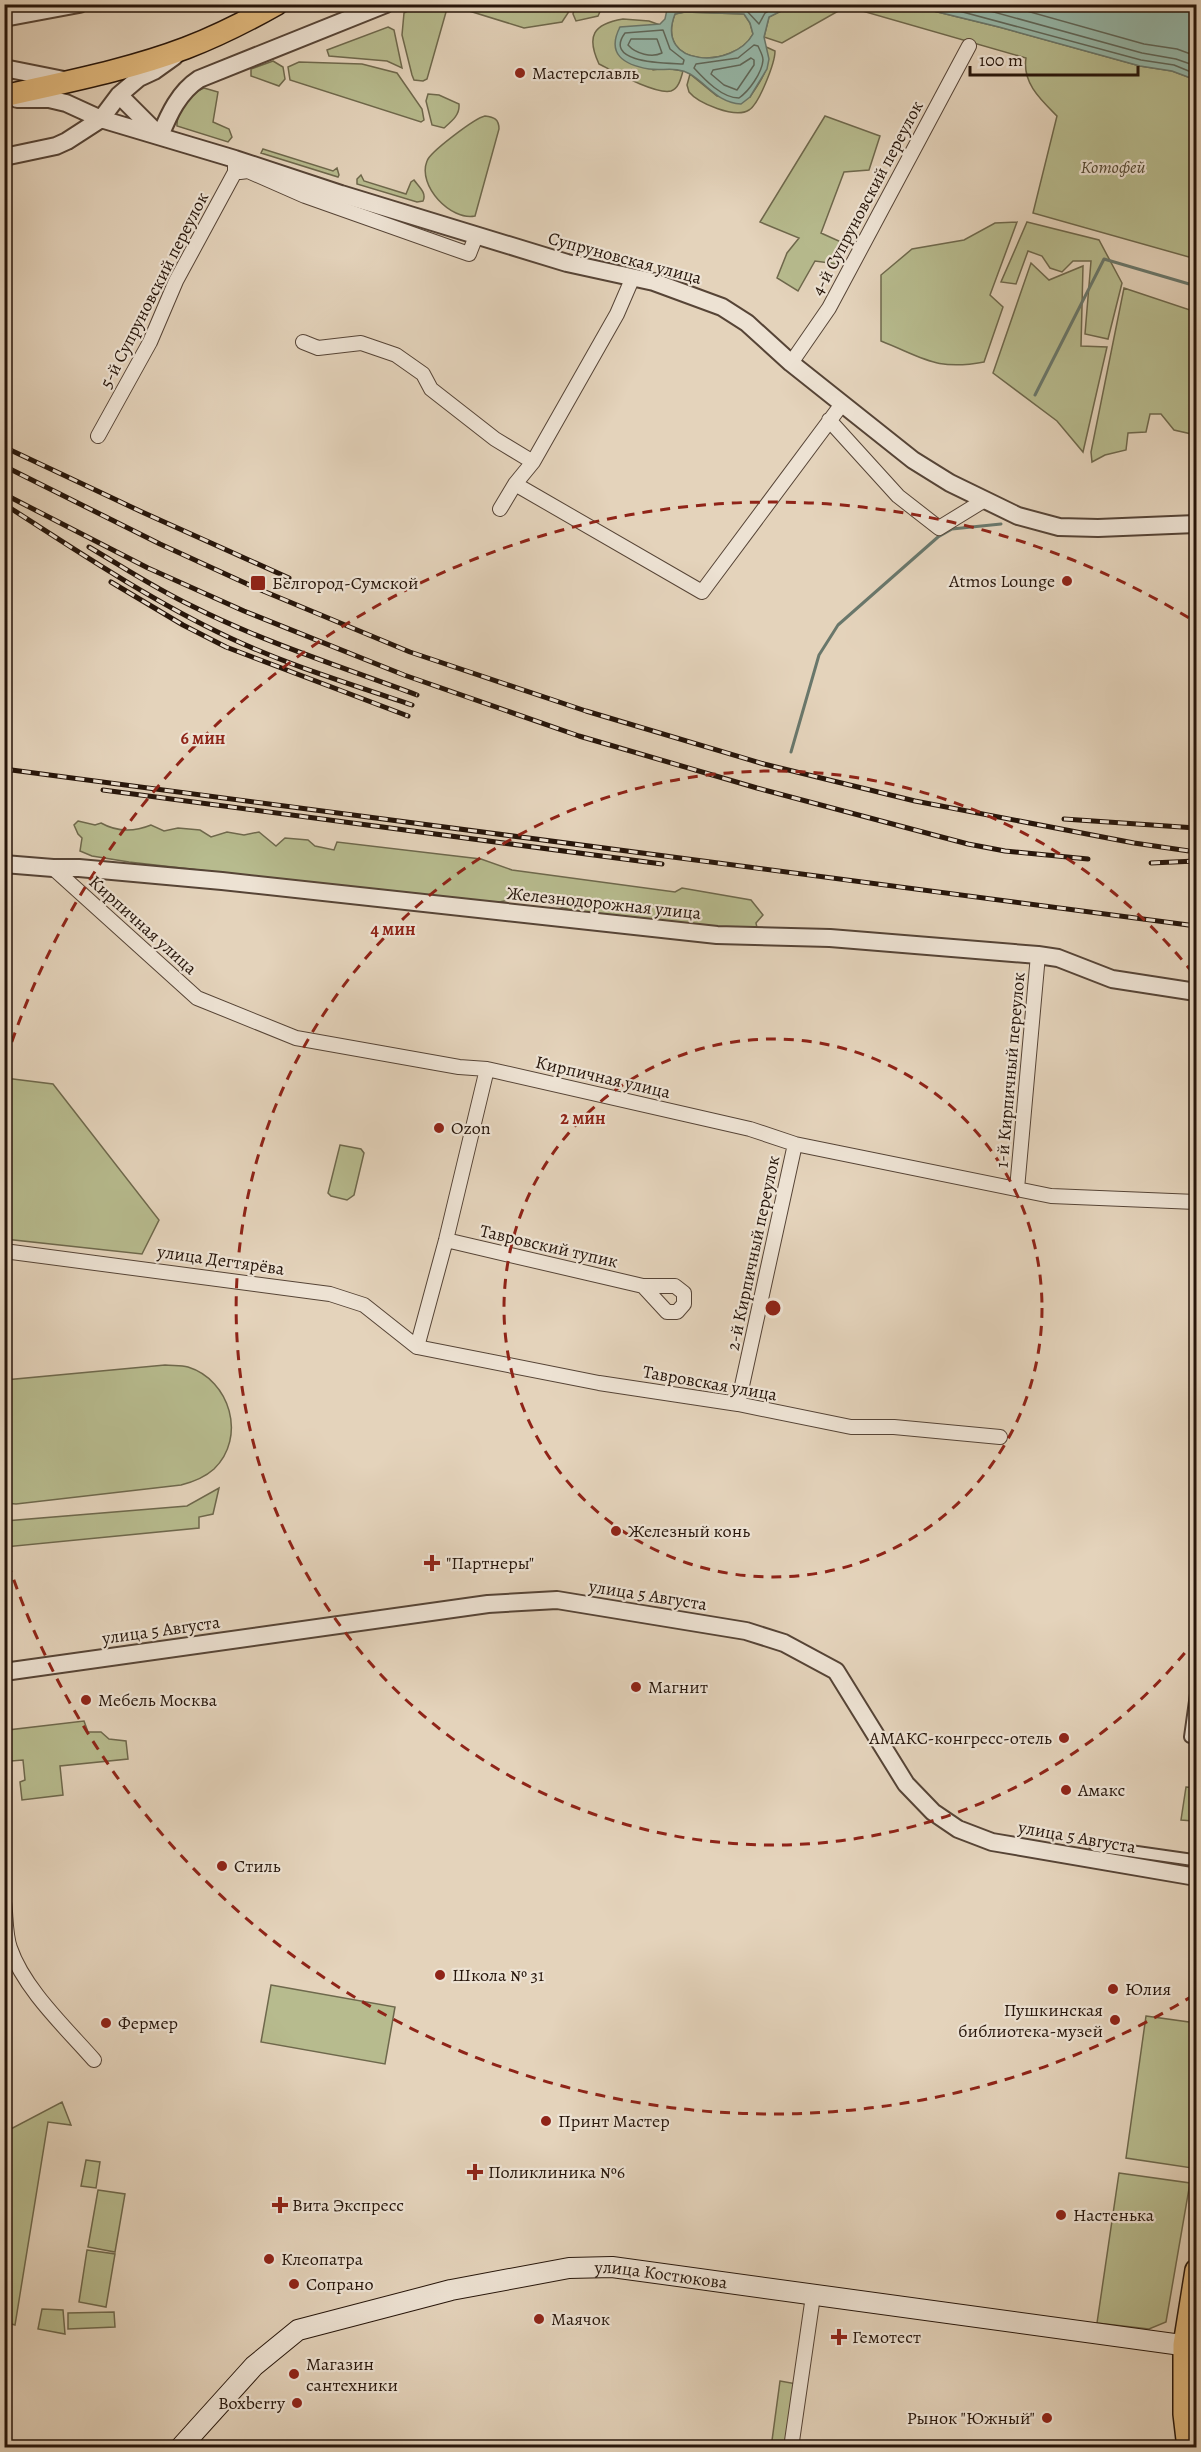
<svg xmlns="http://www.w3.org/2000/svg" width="1201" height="2452" font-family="Alegreya,serif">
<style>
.green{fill:#b7bb8e;stroke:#6e684c;stroke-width:1.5}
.water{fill:#96b9ab;stroke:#69776b;stroke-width:1.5;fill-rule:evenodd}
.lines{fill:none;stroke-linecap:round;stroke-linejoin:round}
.shore{stroke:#5e675a;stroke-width:1.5}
.stream{stroke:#69776b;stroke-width:3}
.pedestrian-casing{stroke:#564436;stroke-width:14}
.minor-casing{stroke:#564436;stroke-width:16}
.tertiary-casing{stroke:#564436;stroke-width:20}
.secondary-casing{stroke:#26150a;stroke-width:22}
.primary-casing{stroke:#26150a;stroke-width:24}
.pedestrian{stroke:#ede2d3;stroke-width:10}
.minor{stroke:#ede2d3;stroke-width:14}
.tertiary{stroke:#ede2d3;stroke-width:16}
.secondary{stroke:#ede2d3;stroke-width:20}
.primary{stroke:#e2ba7e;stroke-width:21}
.rail-casing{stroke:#26150a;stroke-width:5}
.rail{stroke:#ede2d3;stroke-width:3;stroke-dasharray:9;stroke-linecap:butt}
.ring{fill:none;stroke:#8f2418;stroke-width:3;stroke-dasharray:10 8}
.poi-dot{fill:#8f2418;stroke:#ede2d3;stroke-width:2}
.labels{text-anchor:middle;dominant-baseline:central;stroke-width:4.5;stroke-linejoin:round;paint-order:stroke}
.poi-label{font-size:18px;fill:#26150a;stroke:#ede2d3;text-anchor:start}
.park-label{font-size:18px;font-style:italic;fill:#524732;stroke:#ede2d3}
.street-label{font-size:18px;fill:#26150a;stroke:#ede2d3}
.centre{fill:#8f2418;stroke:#ede2d3;stroke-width:3}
.ring-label{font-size:18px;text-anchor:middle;font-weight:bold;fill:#8f2418;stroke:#ede2d3;stroke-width:4.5;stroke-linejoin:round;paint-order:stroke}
</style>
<rect width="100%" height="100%" fill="#e4d3bb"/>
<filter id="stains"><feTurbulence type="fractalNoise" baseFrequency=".00333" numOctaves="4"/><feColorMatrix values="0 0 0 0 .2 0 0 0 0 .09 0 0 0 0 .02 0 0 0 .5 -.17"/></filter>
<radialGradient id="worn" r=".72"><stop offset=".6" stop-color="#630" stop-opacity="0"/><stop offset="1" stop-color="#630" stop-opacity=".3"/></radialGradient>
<path class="green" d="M418,5H448L427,79L423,81L414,80L412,75L402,35L404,13Z
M460,5H570L568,13L562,22L524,28L466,10Z
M575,5V4L603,5L598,16L576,21L573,14Z
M793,5H909L999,27L1140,66L1172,71L1196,80V259L1033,213L1057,116C1041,100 1022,83 1026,58L852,8L840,10L782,43L764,37L769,17Z
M685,12L744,14L750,23L753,34C734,69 654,68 675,14Z
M623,19L649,21L660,25L620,28L653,70L665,68L683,71C681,78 679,88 671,91C656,95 613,71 599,64C586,36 593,24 623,19Z
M388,27L394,30L402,68L387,61L329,56L327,50Z
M764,46L775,51C775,63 759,104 749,110C735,119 698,103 689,92L687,85L690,74L717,96L750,97C761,80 774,65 764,46Z
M273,61L283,67L285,79L279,86L251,76V69Z
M299,62L362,64L397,73L422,109L424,120L421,122L290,80L288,67Z
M204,88L218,92L213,122L229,129L232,137L228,142L177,126C176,113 192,92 204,88Z
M428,94L439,95L459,104C460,115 452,121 444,128L432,125L426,101Z
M485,116C494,117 499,119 499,129L475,216C451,221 417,186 427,161C430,152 475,118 485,116Z
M825,116L880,136L869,170L844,172L821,233L850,246L837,264L815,261L798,291L777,278L787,253L799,238L760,222Z
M263,149L333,171L337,168L339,175L338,177L261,153Z
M361,175L364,181L406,194L411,182L414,180C419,187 427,193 423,201L417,202L357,184V179Z
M1017,222L990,295L1003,307L984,362C936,371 924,358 881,341V275L912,249L964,240L995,223Z
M1027,222L1099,240L1122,283L1108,339L1085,334L1091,261H1073L1062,272L1050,268L1042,256L1028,251L1016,284L1001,282Z
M1031,263L1049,280L1083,266L1081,346L1107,347L1083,452L1057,421L993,373Z
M1124,288L1196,312V435L1174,430L1161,414H1150L1146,432L1128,433L1126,450L1105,455L1092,462L1091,452Z
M78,821L95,825L101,823C117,832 134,832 151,825L164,831L178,828L200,830L211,837L227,832L244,835L259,832L276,846L285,838L308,840L315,846L334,850L337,842L481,859L512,870L675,892L682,888L751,900L763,915L756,923L758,933L575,912C550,902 520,894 494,904L129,862L92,856L80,851L82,838L78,834L74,825Z
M5,1078L53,1084L159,1220L142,1254L5,1239Z
M340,1145L361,1149L364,1153L354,1195L347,1200L331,1196L328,1193Z
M165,1365C172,1366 181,1365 188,1367C230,1380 247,1437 214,1469C204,1478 193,1482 181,1485L16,1504L5,1503V1380Z
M219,1488L213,1514L199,1517V1528L5,1547V1521L187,1506Z
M84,1721L88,1732H101L109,1739L126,1741L128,1759L60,1766L63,1795L22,1800L20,1782L25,1780L23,1760L11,1761L8,1730Z
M1186,1787L1196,1788L1193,1821L1181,1820Z
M271,1985L395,2007L385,2064L261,2042Z
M1146,2016L1196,2023V2137L1192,2168L1126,2158Z
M62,2102L71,2125L48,2122L15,2325L5,2322V2132Z
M86,2160L100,2162L96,2188L81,2186Z
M1119,2173L1190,2183L1166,2322L1149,2329L1097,2323Z
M98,2190L125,2194L115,2252L88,2247Z
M87,2250L115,2254L106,2307L79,2302Z
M42,2309L63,2310L65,2334L38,2329Z
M114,2312L115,2327L68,2329V2313Z
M780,2381L797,2384L787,2447L771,2448Z"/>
<path class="water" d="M668,5V4L793,5L769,17L764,37L769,59L767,69L750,97L741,104C718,103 708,85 690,74C677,66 663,71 649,69C624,65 606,54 620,27L660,24L665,19ZM685,12L744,14L750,23L753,34C734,69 654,68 675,14Z
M909,5H1196V80L1172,71L1140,66L999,27Z"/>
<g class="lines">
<path class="shore" d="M674,4L677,7L685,6L745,9L759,24L765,13L780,4
M933,4L1141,60L1174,65L1196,74
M965,4L1142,53L1176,59L1196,66
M1002,4L1144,44L1177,49L1196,56
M663,30L670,49L684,60L683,64C668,63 602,64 625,33Z
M631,39H657L662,53C652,58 636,54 628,45Z
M754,45L758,46C760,51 763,55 763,60C762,73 749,91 739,98C722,98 705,80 694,68L696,64L738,58Z
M751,58L754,60V65L737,90L724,85L711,74L713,70L740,65Z"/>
<path class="stream" d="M1035,395L1104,259L1196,286
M791,752L819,655L838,625L938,537L952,529L1001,524"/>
<g class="pedestrian-casing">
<path id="pedestrian" d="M1190,1737L1196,1694
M1095,1846L1193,1860L1196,1864"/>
</g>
<g class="minor-casing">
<path id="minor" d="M240,172L248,171L305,196L469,254L476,236
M303,342L318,348L361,343L396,355L423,374L431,389L495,439L533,462
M791,363L829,308L969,46
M829,420L898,496L939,528L983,501
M98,436L150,342L176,281L235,172V159
M515,484L702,592L842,404
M500,509L515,484L533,462L617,314L633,277
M53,868L197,998L296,1038L459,1067L487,1069L750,1129L795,1144L1051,1196L1196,1202
M1017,1189L1038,955
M446,1240L643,1286H675L684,1293V1304L677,1312H667L643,1286
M4,1251L330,1294L364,1305L417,1347L599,1383L738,1404L851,1427H894L1000,1437
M417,1347L446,1240L487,1069
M738,1404L795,1144
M4,1902C6,1916 5,1934 10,1948C24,1989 66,2028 94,2060
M791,2448L813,2296"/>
</g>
<g class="tertiary-casing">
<path id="tertiary" d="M4,18L79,4
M4,68L64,80
M119,95L158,134
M17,99H49L66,103L101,119L235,159L341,194L567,263L654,282L722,307L747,323L791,363L913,460L950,483L1018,516L1059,527L1098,528L1196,524
M160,136C169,114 179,92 199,79L386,4
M4,157L56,146L67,141L101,119L119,95L139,78L154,71L175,56
M4,864L53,868H79L222,881L717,935L830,938L1038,955L1058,958L1112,979L1196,992
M4,1672L488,1604L557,1600L746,1631L784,1643L836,1671L906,1784L933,1812L958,1829L992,1842L1196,1877"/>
</g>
<g class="secondary-casing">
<g id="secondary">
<path id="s1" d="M180,2448L254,2366L298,2330L451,2290L569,2268L612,2267L1196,2347"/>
</g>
</g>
<g class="primary-casing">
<path id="primary" d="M4,96C65,82 128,70 186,48C217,36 247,21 277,4
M1188,2448L1184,2414V2345L1196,2270"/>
</g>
<use href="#pedestrian" class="pedestrian"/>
<use href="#minor" class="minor"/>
<use href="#tertiary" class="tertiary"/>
<use href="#secondary" class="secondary"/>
<use href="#primary" class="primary"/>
<g class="rail-casing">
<path id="rail" d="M4,447L142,512L289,578
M4,466L160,544L256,588L410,652L586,711L764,764L915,801L1134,843L1196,852
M4,494L148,568L244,611L404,675L579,736L757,788L968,844L1005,851L1088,859
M4,504C77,551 150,600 228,637C287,665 351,684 412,705
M89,547C123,567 156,589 192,606C263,642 342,667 417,695
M111,582L183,625L226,647L408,716
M4,769L1196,926
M103,790L662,864
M1064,819L1196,828
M1151,863L1196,861"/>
</g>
<use href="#rail" class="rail"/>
</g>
<g class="ring">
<circle cx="773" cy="1308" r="269"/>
<path d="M1196 1639A537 537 0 1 1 1196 977"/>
<path d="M1194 1995A806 806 0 0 1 6 1557M6 1059A806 806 0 0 1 1194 621"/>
</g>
<g class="poi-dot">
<circle cx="520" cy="73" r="6"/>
<circle cx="1067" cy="581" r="6"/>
<rect x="250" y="575" width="16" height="16" rx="3"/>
<circle cx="439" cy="1128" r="6"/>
<circle cx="616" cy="1531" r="6"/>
<path d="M429 1554h6v6h6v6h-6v6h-6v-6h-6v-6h6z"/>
<circle cx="636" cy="1687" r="6"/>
<circle cx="86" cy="1700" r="6"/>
<circle cx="1064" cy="1738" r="6"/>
<circle cx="1066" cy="1790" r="6"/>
<circle cx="222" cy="1866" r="6"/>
<circle cx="440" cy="1975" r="6"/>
<circle cx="1113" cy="1989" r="6"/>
<circle cx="1115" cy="2020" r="6"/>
<circle cx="106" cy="2023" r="6"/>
<circle cx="546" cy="2121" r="6"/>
<path d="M472 2163h6v6h6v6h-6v6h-6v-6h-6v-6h6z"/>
<path d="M277 2196h6v6h6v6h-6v6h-6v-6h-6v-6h6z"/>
<circle cx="1061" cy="2215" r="6"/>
<circle cx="269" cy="2259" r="6"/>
<circle cx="294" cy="2284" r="6"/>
<circle cx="539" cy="2319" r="6"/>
<path d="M836 2328h6v6h6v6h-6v6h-6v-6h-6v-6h6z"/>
<circle cx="294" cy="2374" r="6"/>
<circle cx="297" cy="2403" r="6"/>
<circle cx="1047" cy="2418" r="6"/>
</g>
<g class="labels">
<g class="poi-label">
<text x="532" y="73">Мастерславль</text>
<text x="1055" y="581" text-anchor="end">Atmos Lounge</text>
<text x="272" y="583">Белгород-Сумской</text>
<text x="451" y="1128">Ozon</text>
<text x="628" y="1531">Железный конь</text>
<text x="446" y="1563">"Партнеры"</text>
<text x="648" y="1687">Магнит</text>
<text x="98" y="1700">Мебель Москва</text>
<text x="1052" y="1738" text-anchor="end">АМАКС-конгресс-отель</text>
<text x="1078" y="1790">Амакс</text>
<text x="234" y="1866">Стиль</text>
<text x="452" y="1975">Школа № 31</text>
<text x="1125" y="1989">Юлия</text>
<text x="1103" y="2010" text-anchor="end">Пушкинская<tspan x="1103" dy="21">библиотека-музей</tspan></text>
<text x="118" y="2023">Фермер</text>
<text x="558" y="2121">Принт Мастер</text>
<text x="488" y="2172">Поликлиника №6</text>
<text x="292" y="2205">Вита Экспресс</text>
<text x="1073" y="2215">Настенька</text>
<text x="281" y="2259">Клеопатра</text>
<text x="306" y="2284">Сопрано</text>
<text x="551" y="2319">Маячок</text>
<text x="852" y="2337">Гемотест</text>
<text x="306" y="2364">Магазин<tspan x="306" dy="21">сантехники</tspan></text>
<text x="285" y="2403" text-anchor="end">Boxberry</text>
<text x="1035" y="2418" text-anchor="end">Рынок "Южный"</text>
</g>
<g class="park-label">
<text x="1113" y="167">Котофей</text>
</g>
<g class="street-label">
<text transform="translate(867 198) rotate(-62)">4-й Супруновский переулок</text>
<text transform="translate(625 258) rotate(15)">Супруновская улица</text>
<text transform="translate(154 290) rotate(-63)">5-й Супруновский переулок</text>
<text transform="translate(604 903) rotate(6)">Железнодорожная улица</text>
<text transform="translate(143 925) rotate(42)">Кирпичная улица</text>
<text transform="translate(1010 1070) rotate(-85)">1-й Кирпичный переулок</text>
<text transform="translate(603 1077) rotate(13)">Кирпичная улица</text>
<text transform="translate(549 1246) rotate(13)">Тавровский тупик</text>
<text transform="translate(753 1253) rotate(-78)">2-й Кирпичный переулок</text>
<text transform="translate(221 1260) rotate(8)">улица Дегтярёва</text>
<text transform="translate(710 1383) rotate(10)">Тавровская улица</text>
<text transform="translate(648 1595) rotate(9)">улица 5 Августа</text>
<text transform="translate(161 1630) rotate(-8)">улица 5 Августа</text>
<text transform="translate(1077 1837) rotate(10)">улица 5 Августа</text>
<text stroke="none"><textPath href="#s1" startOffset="538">улица Костюкова</textPath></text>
</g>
</g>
<circle cx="773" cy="1308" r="9" class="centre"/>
<g class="ring-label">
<text x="203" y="744">6 мин</text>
<text x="393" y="935">4 мин</text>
<text x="583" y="1124">2 мин</text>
</g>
<rect width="1201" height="2452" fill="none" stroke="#e4d3bb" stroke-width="24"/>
<rect x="6" y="6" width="1189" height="2440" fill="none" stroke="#26150a" stroke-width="3"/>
<rect x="12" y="12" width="1177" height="2428" fill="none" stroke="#26150a" stroke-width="1.5"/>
<path d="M970 66v9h168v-9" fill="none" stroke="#26150a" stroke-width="3"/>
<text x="979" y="66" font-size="18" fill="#26150a" stroke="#ede2d3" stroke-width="4.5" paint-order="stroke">100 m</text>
<rect width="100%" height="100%" filter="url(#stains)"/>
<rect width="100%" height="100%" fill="url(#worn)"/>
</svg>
